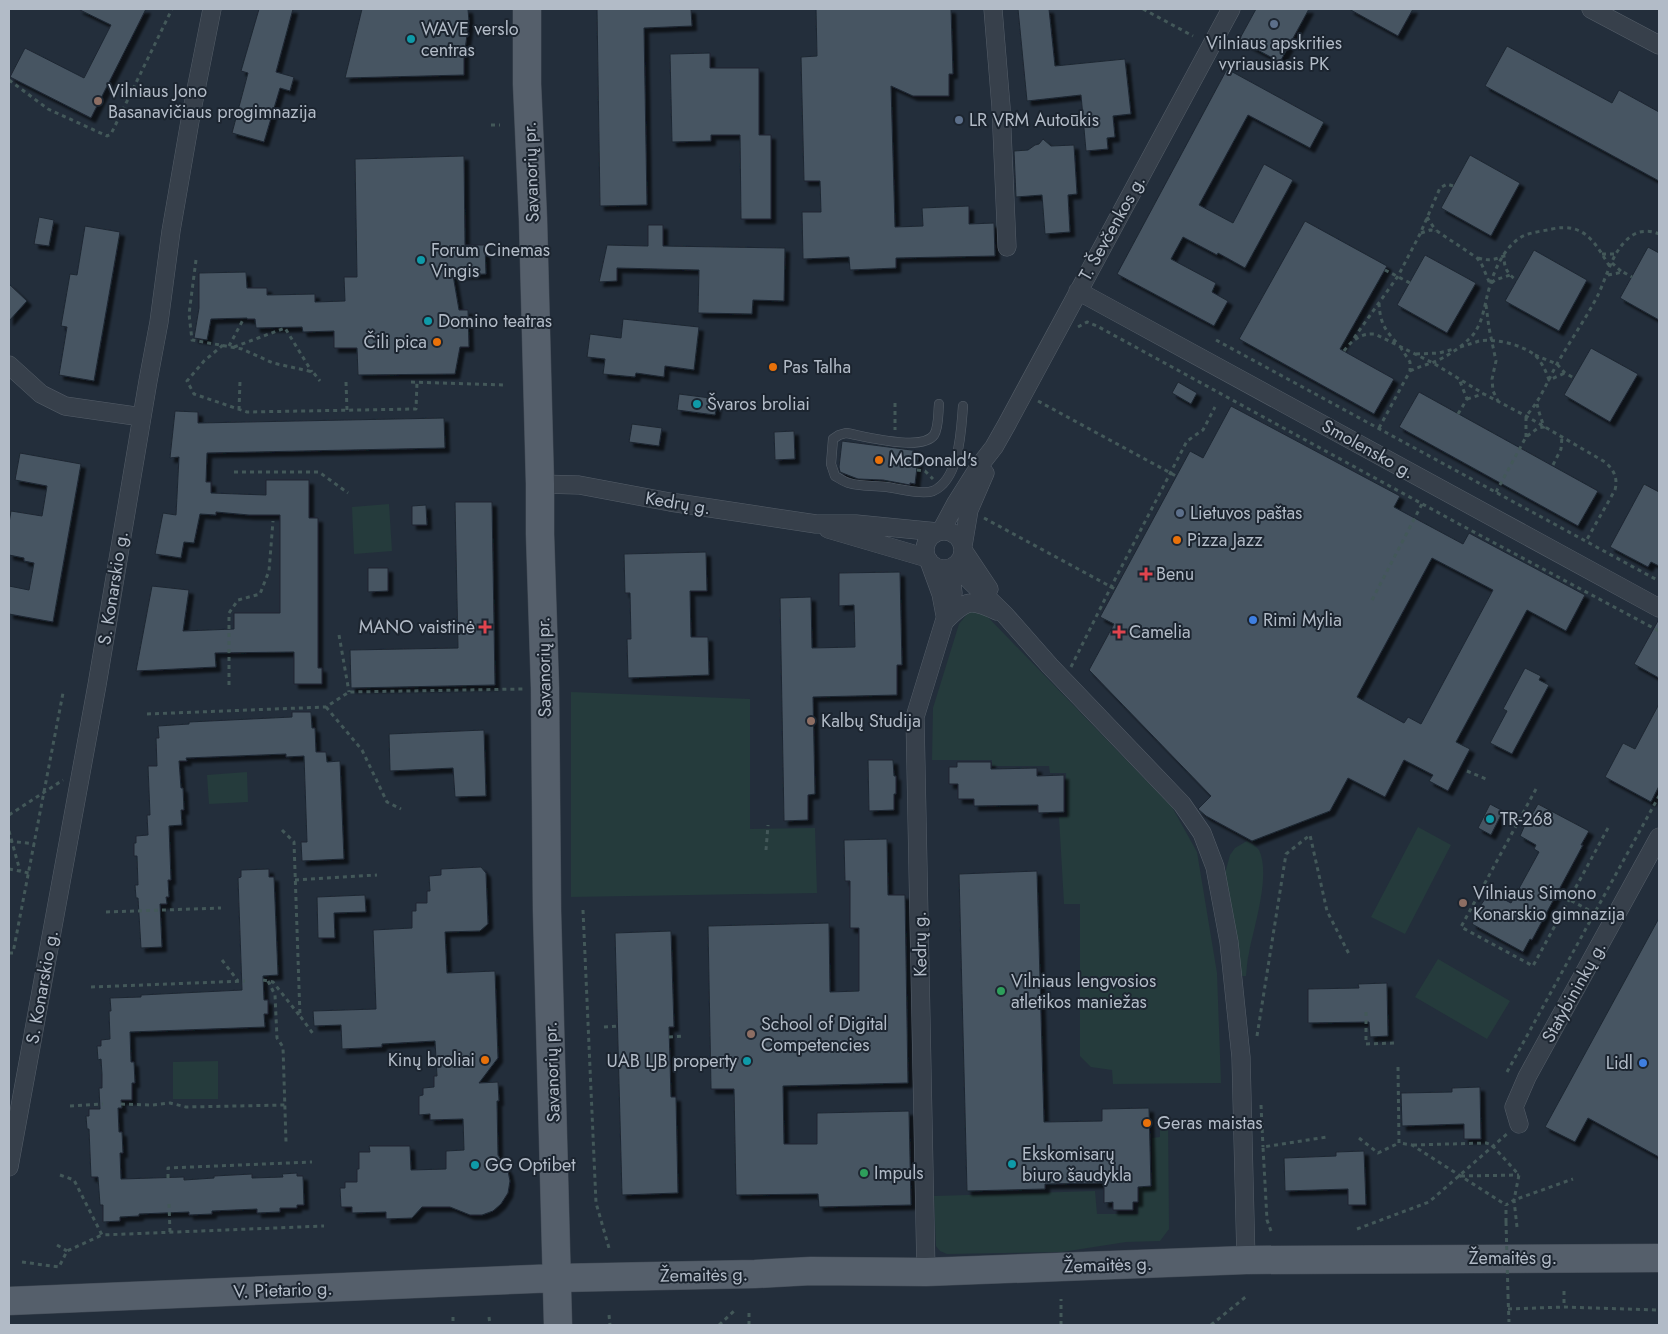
<svg xmlns="http://www.w3.org/2000/svg" width="1668" height="1334" font-family="Jost,sans-serif">
<style>
.green{fill:#253b3c}
.building{fill:#465462;stroke:#1e2732;fill-rule:evenodd;filter:url(#shadow)}
.lines{fill:none;stroke-linecap:round;stroke-linejoin:round}
.service-casing{stroke:#555e69;stroke-width:10}
.minor-casing{stroke:#555e69;stroke-width:19}
.primary-casing{stroke:#404954;stroke-width:29}
.path{stroke:#435859;stroke-width:3;stroke-dasharray:4 4;stroke-linecap:butt}
.service{stroke:#37404b;stroke-width:9}
.minor{stroke:#37404b;stroke-width:18}
.primary{stroke:#555f6b;stroke-width:28}
.path-bridge{stroke:#435859;stroke-width:3;stroke-dasharray:4 4;stroke-linecap:butt}
.service-dot{fill:#5c6f8a;stroke:#1c2530;stroke-width:2}
.culture-dot{fill:#0f9aa8;stroke:#1c2530;stroke-width:2}
.education-dot{fill:#8d6e63;stroke:#1c2530;stroke-width:2}
.food-dot{fill:#e8710a;stroke:#1c2530;stroke-width:2}
.health-dot{fill:#e0444e;stroke:#1c2530;stroke-width:2}
.shop-dot{fill:#3f7fe0;stroke:#1c2530;stroke-width:2}
.leisure-dot{fill:#2e9e5b;stroke:#1c2530;stroke-width:2}
.labels{text-anchor:middle;dominant-baseline:central;stroke-width:4;stroke-linejoin:round;paint-order:stroke}
.poi-label{font-size:18px;fill:#b2bbc7;stroke:#1c2530;text-anchor:start}
.street-label{font-size:18px;fill:#b2bbc7;stroke:#1c2530}
</style>
<defs>
<filter id="shadow"><feDropShadow dx="4.5" dy="4.5" stdDeviation="1" flood-color="#0009"/></filter>
</defs>
<rect width="100%" height="100%" fill="#232e3b"/>
<path class="green" d="M389,504L392,551L354,554L352,507Z
M974,609L982,611L1172,807L1197,852L1217,973L1221,1083L1113,1084L1112,1070L1091,1067L1080,1056V904H1064L1059,817H1067L1066,773H1050L1049,766H992V760H932L933,708L959,624L968,613Z
M571,692L750,699V829L815,828L817,893L571,897Z
M247,772L248,802L209,804L207,775Z
M1418,827L1451,845L1405,934L1371,917Z
M1247,841C1251,843 1256,846 1259,850C1271,875 1254,926 1249,953C1247,960 1247,968 1246,976H1240L1235,924L1225,873L1230,855L1235,848Z
M1438,959L1510,1001L1487,1039L1415,997Z
M218,1061V1099H173V1062Z
M1168,1116L1169,1229L1160,1241L1126,1242L1062,1252L947,1254L940,1251L936,1246L934,1196L1095,1191L1097,1214H1138L1139,1187H1152V1138L1160,1137V1117Z"/>
<path class="building" d="M78,9H146L91,118L10,77L25,48L84,78L111,25Z
M259,9H293L276,72L294,77L290,91L280,88L264,142L232,133L248,73L241,71Z
M362,9H468L469,22L464,56V75L345,78Z
M597,9H691L692,26L644,28L647,205L600,206Z
M816,9H951L953,74H949V96H913L891,86L895,227L923,226L922,208L969,206V224L994,223L995,256L896,258V268L850,270L849,257L803,259L802,212H821L820,181H804L801,57L817,56Z
M1018,9H1049L1055,66L1125,59L1131,114L1113,116L1115,137L1107,138L1108,149L1086,151L1081,95L1027,101Z
M1256,9H1309L1280,62L1239,40Z
M1349,9H1413L1398,36Z
M1507,46L1612,103L1619,90L1659,112V181L1485,86Z
M710,53V68H759V135H771V219H741L740,135H711V141L672,142L670,54Z
M1227,69L1324,122L1310,148L1248,115L1199,205L1233,223L1264,164L1293,180L1245,268L1218,253L1217,255L1183,237L1171,259L1216,283L1212,292L1228,301L1214,326L1117,274Z
M1043,139L1051,146L1074,145L1077,194L1068,195L1070,232L1045,234L1042,195L1016,197L1014,151L1028,150L1035,145L1039,144Z
M1470,155L1520,183L1491,236L1441,208Z
M464,156L465,245H485L486,274L453,275L459,310H468L469,347H460L455,374L358,375L357,348H334V331L303,332L302,327L256,328L255,319H247V318L211,319L207,340L194,338L199,308V273L246,272L247,288H267V295L315,294V302L345,301L344,277H357L355,159Z
M39,217L54,220L49,246L34,244Z
M1305,221L1387,266L1340,349L1394,379L1374,414L1239,339Z
M648,225H663V246L785,248L784,301L753,300L752,314L698,313L699,270L617,268V281L599,282L607,245L648,246Z
M85,226L120,232L94,381L59,375L67,327L61,326L70,274L77,275Z
M1648,247L1659,253V320L1620,298Z
M1534,250L1587,280L1559,331L1505,301Z
M1425,255L1476,283L1447,333L1397,305Z
M9,284L27,301L9,321Z
M623,319L699,327L694,370L665,366L664,377L636,373L635,377L603,374L605,359L587,357L590,334L621,338Z
M1591,348L1638,374L1610,422L1564,395Z
M1178,382L1197,393L1191,404L1172,393Z
M1419,392L1598,491L1578,526L1399,427Z
M679,394L718,399L715,415L677,410Z
M1231,406L1400,496L1394,507L1463,544L1469,533L1585,595L1566,631L1527,610L1456,742L1470,749L1448,791L1429,781L1433,775L1404,760L1385,797L1348,778L1330,811L1252,841L1206,816L1198,809L1211,796L1089,670L1114,624L1100,617L1190,451L1203,458ZM1432,558L1493,590L1421,724L1408,717L1404,723L1357,697Z
M175,411L198,412V423L444,418L445,448L207,453L206,482H211V493L266,495V480H309V518H318V668H322V684H294V652L215,653L216,667L136,671L152,586L189,590L183,631L234,629V613H280V515H249L216,512V515L200,514L194,543L184,542L181,558L155,554L163,513L176,515L179,457L170,458Z
M632,424L662,428L659,446L629,442Z
M794,431L795,459L775,460L774,432Z
M842,441L919,451L915,484L910,483V485L883,480L858,479L845,474L840,472L839,467Z
M20,453L81,464L53,622L9,614V586L29,590L34,563L24,561V558L9,555V523L11,511L42,516L47,486L15,480Z
M1644,484L1659,492V566L1651,562L1648,567L1610,547Z
M455,502H492L495,685L351,688L350,650L458,648Z
M426,505L427,525H412V506Z
M706,552L707,591H690L691,637H708L709,675L628,678L627,639H631L630,593H625L624,554Z
M368,568H388V591L368,592Z
M900,572L902,665H897V695L813,697L815,794L808,795V820L784,821L780,598L811,597L812,648L855,647L854,605L839,606V573Z
M1659,619V678L1634,664Z
M1525,668L1541,676L1539,680L1549,685L1512,754L1490,743L1507,711L1503,709Z
M1659,704V786L1651,802L1605,777L1623,743L1635,749Z
M292,712H311L312,728H315L316,752H326L327,762L340,761L344,859L302,861L301,842H307L304,756L286,757V754L186,758L187,761H179L181,788H183L184,810H181L182,825L169,826L171,880H168L169,897H166L167,904H160L162,947L141,948L138,898H136L135,885H138L137,856H134V843H136V836L148,835L147,815H150L148,766H157L156,738H159L158,726L189,724V722L292,717Z
M484,730L486,796L455,797L453,768L390,771L389,734Z
M868,760H893L894,776H896V794H894V810L869,811Z
M957,762H991V769L1037,768V776L1064,775V812L1038,813V805L974,806V799H958V784H949V767H957Z
M1490,804L1503,811L1491,835L1478,828Z
M1538,804L1589,831L1581,845H1583L1532,940L1530,939L1523,952L1472,924L1479,911L1478,909L1490,892L1511,903L1539,852L1534,849L1536,845L1520,836L1528,818H1530Z
M887,839L888,895H905L908,1083L783,1086L784,1144H817V1113L909,1111L911,1205L819,1207L818,1194L736,1195L734,1089H711L708,926L829,923L830,992L859,991V928H850V881H845L844,840Z
M481,867L486,873L488,924L480,931L445,932L447,973L495,971L498,1058L479,1083L498,1082L499,1101H497L498,1155L508,1171L510,1181L508,1193L501,1204L493,1211L482,1215H470L450,1207H422L412,1218L386,1219V1212L352,1213V1207H341L340,1188H345V1182H357V1169H359V1152H370L369,1146H410L411,1170L446,1169V1151L464,1150L463,1119L430,1120V1114L419,1115V1096L423,1095V1088L434,1087V1076H437L435,1041L382,1044V1047L342,1049L341,1025L314,1026L313,1011L376,1009L373,930L412,928V911H416V903H427V891H430L429,876L441,875V869Z
M269,869V877H274L278,975L263,976L264,1000H268V1014H264L265,1027L130,1032L131,1062H134L135,1083H132V1100H121L122,1108H118L119,1132H122L123,1153H120L121,1179L184,1177V1180L214,1178V1176L252,1174V1178L283,1177L282,1174L297,1173V1176H303L304,1205H297V1208H280V1212L257,1213V1209L212,1211V1214L189,1215V1212L139,1214V1216L120,1217V1221L103,1222V1205H100L98,1177H91L89,1129H87L86,1116H89V1109H100L99,1088H102V1074L101,1059L98,1060L97,1046H101V1040L110,1039L109,1011H111L110,998L141,997V995L242,990L238,878L241,877V870Z
M1037,871L1044,1122L1102,1121V1109L1149,1108L1151,1186L1138,1187V1202H1133V1210H1113V1202L1104,1203V1183L1045,1184V1189L967,1191L959,874Z
M365,895L366,912L334,913L335,938H318L317,897Z
M1659,918V1157L1588,1118L1575,1142L1545,1127Z
M671,931L674,1027H669L671,1097H676L678,1193L622,1195L615,933Z
M1387,983L1388,1036L1370,1037L1369,1022L1308,1023V989L1359,988L1358,984Z
M1480,1087L1481,1139H1464V1124L1402,1126L1401,1093L1452,1092V1088Z
M1364,1151L1366,1205H1348V1189L1285,1191L1284,1158L1336,1156V1152Z"/>
<g class="lines">
<g class="service-casing">
<path id="service" d="M939,404C938,413 939,427 934,435C922,452 864,436 846,433L839,435L833,439L831,464L835,476C839,478 844,482 849,483C861,487 875,485 887,487C899,489 923,495 933,491C960,479 961,430 963,406"/>
</g>
<g class="minor-casing">
<path id="minor" d="M993,9L1001,107L1007,247
M1591,9L1659,45
M1078,291L1659,608
M9,365L41,394L65,406L142,417
M540,484L579,485L670,502L816,524H856L938,532
M828,529L927,558
M941,531L956,503L980,465L994,447L1007,424L1231,9
M925 550a19 19 0 1 1 38 0a19 19 0 1 1-38 0Z
M963,546L969,510L985,473
M963,550L989,589
M929,561L941,594L945,615
M955,566L1005,615L1050,666L1182,804L1202,833L1215,867L1229,942L1241,1057L1246,1260
M946,620C967,599 971,599 997,611
M1519,1124L1514,1107L1527,1077L1659,837
M9,1167L97,685L148,381L159,322L171,231L191,115L212,9
M926,1272L915,717L953,593L950,568"/>
</g>
<g class="primary-casing">
<path id="primary" d="M527,9V84L533,219L540,484V534L545,688L547,911L558,1325
M9,1301L558,1278L755,1274L811,1271L926,1272L1246,1260L1659,1258"/>
</g>
<path class="path" d="M1143,9L1193,36
M9,80L48,109L107,136L111,134L172,9
M491,125H500
M1427,217L1436,231
M1421,233L1430,230L1437,231L1477,258L1482,265L1490,284L1495,280L1510,275
M1602,254H1615
M1478,258C1488,261 1494,260 1504,256C1504,268 1507,273 1517,281
M196,260L189,314L192,340L242,349L273,363L313,372L320,381
M1612,263L1622,272
M1385,270L1410,283
M1608,275L1623,272L1632,277
M1379,303C1380,322 1384,329 1397,343
M1486,305L1489,328L1496,361L1492,379L1493,391L1498,401
M1078,327L1087,322L1097,326L1459,524L1659,631
M1354,338L1398,276L1420,234L1440,188L1447,184L1453,186
M1216,340L1659,581
M223,345L204,361L187,381L194,394L247,412L416,409L417,382
M229,346L244,318
M234,347L285,328L312,372
M1460,347C1467,345 1473,343 1479,341C1496,338 1523,345 1536,356C1542,363 1546,371 1549,380L1565,373
M1344,351C1352,340 1361,333 1375,334L1433,363L1484,394L1526,416L1605,462C1614,470 1618,478 1615,490L1586,541
M1416,354L1439,353L1454,349
M1535,355L1557,364L1565,373L1574,378
M1410,371C1418,367 1426,365 1434,362C1446,357 1460,348 1469,339C1480,329 1483,314 1486,301C1491,278 1501,248 1523,236C1532,232 1543,231 1552,229C1585,222 1595,243 1610,267
M346,382L347,410
M411,382L503,385
M1467,399L1483,394
M1038,401L1176,476
M895,403V430
M239,410L240,381
M1458,414L1467,399L1459,379
M1379,428L1410,371V362L1401,348
M1526,437V416C1540,401 1547,382 1557,364C1570,341 1585,320 1597,297C1607,277 1612,251 1630,237C1638,230 1650,230 1659,234
M1553,465L1561,449L1562,437
M917,470L925,471L933,479
M234,472H319L348,493
M1496,492L1526,437L1538,428L1544,427L1539,412L1537,404
M984,518L1115,589
M1372,600L1422,504
M339,635L349,692
M1071,667L1111,587L1187,441L1203,430L1215,407
M229,685V613L238,600L260,594L269,571L273,521
M326,707L362,750L387,802L401,809
M147,714L326,707L349,692L524,689
M1467,771L1486,779
M1536,789L1461,927L1533,966L1608,828
M9,815L63,780
M282,830L294,842L300,1016L314,1035
M9,831L20,871
M9,841L35,844
M766,850L768,825
M9,869L29,873
M295,880L377,875
M1557,893L1596,914
M583,910L596,1203L609,1248
M106,912L221,908
M9,953H13L63,693
M222,960L238,981
M263,980L273,982L299,1015
M268,981L275,995L277,1038L283,1047L286,1142
M91,987L245,981
M1366,1012V1044L1397,1043
M604,1027L618,1026
M1257,1036L1286,854L1310,835L1327,911L1350,956
M669,1037L683,1036
M1398,1067L1399,1143L1412,1145L1506,1205
M1507,1072L1659,796
M121,1104L152,1105L170,1103L186,1107L285,1105
M1261,1105L1263,1147
M70,1106L103,1104
M1359,1138L1378,1153L1399,1143
M1413,1145L1486,1143L1492,1145L1519,1175L1514,1200L1506,1205
M60,1175L74,1180L102,1235L324,1226
M1461,1176L1519,1175
M168,1178V1168L312,1162
M169,1204L170,1232
M1506,1222V1205
M1517,1227L1514,1200L1573,1179
M1357,1229L1429,1202L1508,1133
M1271,1231L1267,1220L1263,1147L1327,1137
M57,1245L67,1251
M22,1262L59,1267L67,1251L102,1235
M1564,1291V1307
M1508,1295L1509,1322
M1508,1309L1564,1307L1659,1310
M609,1315L610,1325
M453,1317V1325
M489,1317L490,1325
M719,1325L734,1311
M749,1325V1310
M1061,1325V1299
M1211,1325L1248,1295"/>
<use href="#service" class="service"/>
<use href="#minor" class="minor"/>
<use href="#primary" class="primary"/>
<path class="path-bridge" d="M1506,1222L1508,1295"/>
</g>
<g class="service-dot">
<circle cx="1274" cy="24" r="5"/>
<circle cx="959" cy="120" r="5"/>
<circle cx="1180" cy="513" r="5"/>
</g>
<g class="culture-dot">
<circle cx="411" cy="39" r="5"/>
<circle cx="421" cy="260" r="5"/>
<circle cx="428" cy="321" r="5"/>
<circle cx="697" cy="404" r="5"/>
<circle cx="1490" cy="819" r="5"/>
<circle cx="747" cy="1061" r="5"/>
<circle cx="1012" cy="1164" r="5"/>
<circle cx="475" cy="1165" r="5"/>
</g>
<g class="education-dot">
<circle cx="98" cy="101" r="5"/>
<circle cx="811" cy="721" r="5"/>
<circle cx="1463" cy="903" r="5"/>
<circle cx="751" cy="1034" r="5"/>
</g>
<g class="food-dot">
<circle cx="437" cy="342" r="5"/>
<circle cx="773" cy="367" r="5"/>
<circle cx="879" cy="460" r="5"/>
<circle cx="1177" cy="540" r="5"/>
<circle cx="485" cy="1060" r="5"/>
<circle cx="1147" cy="1123" r="5"/>
</g>
<g class="health-dot">
<path d="M1143.5 566.5h5v5h5v5h-5v5h-5v-5h-5v-5h5z"/>
<path d="M482.5 619.5h5v5h5v5h-5v5h-5v-5h-5v-5h5z"/>
<path d="M1116.5 624.5h5v5h5v5h-5v5h-5v-5h-5v-5h5z"/>
</g>
<g class="shop-dot">
<circle cx="1253" cy="620" r="5"/>
<circle cx="1643" cy="1063" r="5"/>
</g>
<g class="leisure-dot">
<circle cx="1001" cy="991" r="5"/>
<circle cx="864" cy="1173" r="5"/>
</g>
<g class="labels">
<g class="poi-label">
<text x="421" y="29">WAVE verslo<tspan x="421" dy="21">centras</tspan></text>
<text x="1274" y="43" text-anchor="middle">Vilniaus apskrities<tspan x="1274" dy="21">vyriausiasis PK</tspan></text>
<text x="108" y="91">Vilniaus Jono<tspan x="108" dy="21">Basanavičiaus progimnazija</tspan></text>
<text x="969" y="120">LR VRM Autoūkis</text>
<text x="431" y="250">Forum Cinemas<tspan x="431" dy="21">Vingis</tspan></text>
<text x="438" y="321">Domino teatras</text>
<text x="427" y="342" text-anchor="end">Čili pica</text>
<text x="783" y="367">Pas Talha</text>
<text x="707" y="404">Švaros broliai</text>
<text x="889" y="460">McDonald's</text>
<text x="1190" y="513">Lietuvos paštas</text>
<text x="1187" y="540">Pizza Jazz</text>
<text x="1156" y="574">Benu</text>
<text x="1263" y="620">Rimi Mylia</text>
<text x="475" y="627" text-anchor="end">MANO vaistinė</text>
<text x="1129" y="632">Camelia</text>
<text x="821" y="721">Kalbų Studija</text>
<text x="1500" y="819">TR-268</text>
<text x="1473" y="893">Vilniaus Simono<tspan x="1473" dy="21">Konarskio gimnazija</tspan></text>
<text x="1011" y="981">Vilniaus lengvosios<tspan x="1011" dy="21">atletikos maniežas</tspan></text>
<text x="761" y="1024">School of Digital<tspan x="761" dy="21">Competencies</tspan></text>
<text x="475" y="1060" text-anchor="end">Kinų broliai</text>
<text x="737" y="1061" text-anchor="end">UAB LJB property</text>
<text x="1633" y="1063" text-anchor="end">Lidl</text>
<text x="1157" y="1123">Geras maistas</text>
<text x="1022" y="1154">Ekskomisarų<tspan x="1022" dy="21">biuro šaudykla</tspan></text>
<text x="485" y="1165">GG Optibet</text>
<text x="874" y="1173">Impuls</text>
</g>
<g class="street-label">
<text transform="translate(531 172) rotate(-92)">Savanorių pr.</text>
<text transform="translate(1112 228) rotate(-61)">T. Ševčenkos g.</text>
<text transform="translate(1368 449) rotate(29)">Smolensko g.</text>
<text transform="translate(678 503) rotate(9)">Kedrų g.</text>
<text transform="translate(113 588) rotate(-81)">S. Konarskio g.</text>
<text transform="translate(544 667) rotate(-91)">Savanorių pr.</text>
<text transform="translate(920 944) rotate(-91)">Kedrų g.</text>
<text transform="translate(42 987) rotate(-80)">S. Konarskio g.</text>
<text transform="translate(1574 992) rotate(-61)">Statybininkų g.</text>
<text transform="translate(552 1072) rotate(-92)">Savanorių pr.</text>
<text x="1513" y="1258">Žemaitės g.</text>
<text transform="translate(1108 1265) rotate(-2)">Žemaitės g.</text>
<text transform="translate(704 1275) rotate(-1)">Žemaitės g.</text>
<text transform="translate(283 1290) rotate(-2)">V. Pietario g.</text>
</g>
</g>
<rect width="1668" height="1334" fill="none" stroke="#b2bbc7" stroke-width="20"/>
</svg>
